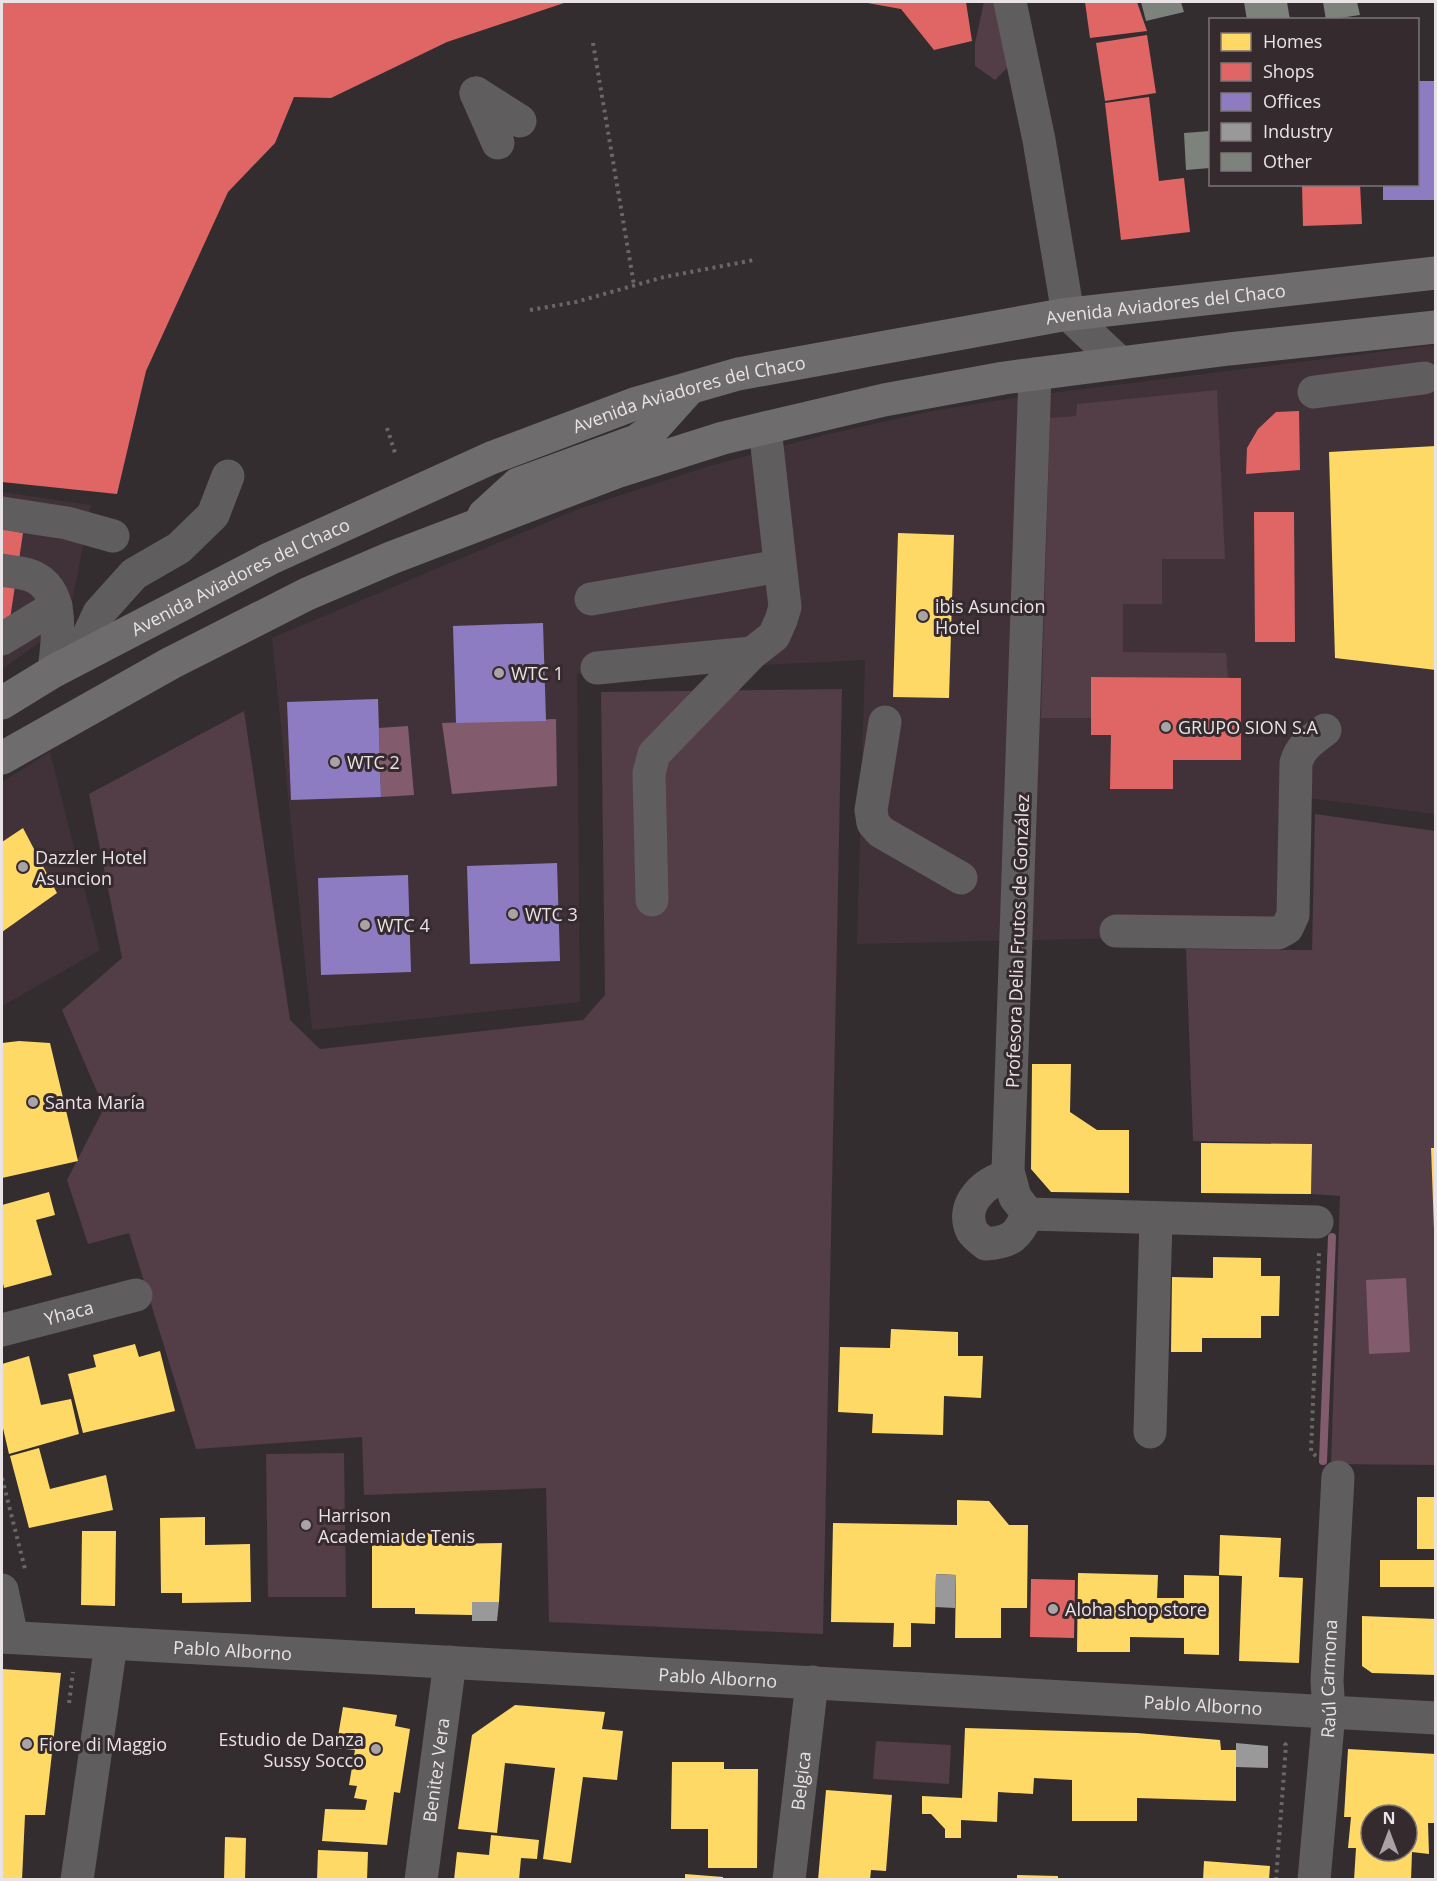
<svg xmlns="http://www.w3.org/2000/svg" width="1437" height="1881" font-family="'Open Sans',sans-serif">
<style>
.built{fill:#413239}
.green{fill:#533d46}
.water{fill:#825c6d}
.homes{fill:#ffd966;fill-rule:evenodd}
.shops{fill:#e06666}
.offices{fill:#8e7cc3}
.industry{fill:#999}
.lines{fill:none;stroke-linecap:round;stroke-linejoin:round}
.stream{stroke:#825c6d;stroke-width:8}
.building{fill:#7e827c}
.path{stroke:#696768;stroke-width:4;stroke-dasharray:3 4.5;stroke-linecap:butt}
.minor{stroke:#5f5d5e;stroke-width:33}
.highway{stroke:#6f6c6d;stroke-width:33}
.poi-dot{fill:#a9a3a6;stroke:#352b2f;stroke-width:2}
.labels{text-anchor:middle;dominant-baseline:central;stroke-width:6;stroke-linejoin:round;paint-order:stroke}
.street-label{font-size:18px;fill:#e9e3e5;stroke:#352b2f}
.poi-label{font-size:18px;fill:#e9e3e5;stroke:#352b2f;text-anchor:start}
</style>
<rect width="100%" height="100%" fill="#332d30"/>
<path class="built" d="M1435,345V814L1300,797L1298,934L857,944L865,660L577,674L580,1002L312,1030L272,638L576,510L706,467L824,435L932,411L1020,397Z
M2,492L91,505L70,612L57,630L2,669Z
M50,752L100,950L2,1006V782Z"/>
<path class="green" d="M984,2H1019L1012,63L995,80L975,66V43Z
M1217,390L1225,559H1162V604H1123V652L1226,653L1228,678L1091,677V718H1041L1050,418L1076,416L1077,404Z
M842,689L823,1634L549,1622L546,1488L364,1495L362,1437L196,1449L129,1233L88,1244L67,1180L104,1108L62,1010L122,958L89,794L244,711L290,1020L320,1049L583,1020L605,995L601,692Z
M1315,814L1435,831L1436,1148H1431L1436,1236L1435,1465L1331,1464L1340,1196L1311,1194L1312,1144L1193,1141L1186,949L1312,950Z
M344,1453L346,1597H268L266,1454Z
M876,1741L951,1745L949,1784L873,1779Z"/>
<path class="water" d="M556,719L557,786L452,794L442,723Z
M408,726L414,795L381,797L379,728Z
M1406,1278L1410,1352L1369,1354L1366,1280Z"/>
<path class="homes" d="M1436,446V670L1335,658L1329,452Z
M898,533L954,535L949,698L893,697Z
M23,828L57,893L2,932V842Z
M19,1041L50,1043L78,1161L2,1178V1043Z
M1032,1064H1071L1070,1112L1097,1130H1129V1193L1051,1192L1031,1169Z
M1201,1143L1312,1144L1311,1194L1201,1193Z
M1431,1148H1436V1229H1434Z
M49,1192L55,1215L36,1220L52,1275L4,1288L2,1279V1205Z
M1213,1257L1261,1258V1276H1280L1279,1316H1261V1338H1202V1352H1171L1172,1277L1213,1278Z
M891,1329L958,1332V1356H983L981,1398L944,1396L943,1435L872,1433L873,1414L838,1412L840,1347L890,1348Z
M135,1344L139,1357L160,1351L175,1411L83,1433L68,1374L96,1367L93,1355Z
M29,1356L41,1405L71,1399L79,1434L9,1454L2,1424V1364Z
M39,1448L50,1489L106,1475L113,1510L29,1528L10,1456Z
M1417,1497H1436V1549H1417Z
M957,1500L989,1501L1009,1525H1028L1027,1608H1001V1638H955L956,1575L936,1574L935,1624L911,1623V1647H893L894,1623L831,1622L833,1523L957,1525Z
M205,1517V1545L250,1544L251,1602L182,1603V1593H161L160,1518Z
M82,1531H116L115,1606L81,1605Z
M372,1533H438V1544L502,1543L499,1602H472V1615L415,1614V1608H372Z
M1220,1535L1281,1538L1279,1577L1303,1578L1299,1663L1239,1661L1242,1576L1219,1575Z
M1380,1560H1436V1587H1380Z
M1078,1573L1158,1575L1157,1598H1184V1575L1219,1576V1655L1184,1654V1638L1130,1637V1652H1077Z
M1362,1616L1436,1619V1675L1372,1673L1362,1666Z
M2,1669L61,1673L45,1815H25L22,1880H2Z
M515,1705L605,1712L602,1729L623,1731L617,1780L583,1777L571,1863L543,1859L555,1768L505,1763L497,1833L458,1829L472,1735Z
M343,1707L397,1715L395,1726L410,1729L400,1793L394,1792L387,1845L322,1841L325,1809L365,1810L367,1800L354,1798L357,1786L349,1785L355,1750L336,1748Z
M965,1728L1137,1733L1220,1740L1221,1750H1236V1801L1137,1798V1821H1072V1780L1034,1778L1033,1794L998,1792L997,1822L961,1820V1838H945V1829L931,1814H922V1796L962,1798Z
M1348,1749L1436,1754V1823H1428L1429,1854L1412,1852L1411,1880H1354L1356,1848H1348L1351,1817H1344ZM1371,1815H1407V1851H1371Z
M672,1762H724V1769H758L757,1868H708V1829H671Z
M826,1790L892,1795L886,1871L871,1870L870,1880H818Z
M491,1835L539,1840L537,1859L521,1858L519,1880H454L457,1852L489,1855Z
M225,1837L246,1838L245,1880H224Z
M318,1850L368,1852L367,1880H317Z
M1204,1861L1270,1866L1269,1880H1203Z
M685,1874L723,1877V1880H685Z
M1017,1875L1058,1876V1880H1017Z"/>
<path class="shops" d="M2,2H567L447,42L331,98L294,97L275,143L228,192L146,371L117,494L2,482Z
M862,2H966L972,41L934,50L901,9Z
M1085,2H1137L1147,31L1090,38Z
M1147,35L1156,93L1105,101L1096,43Z
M1149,97L1159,181L1184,178L1190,232L1121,240L1105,103Z
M1302,184H1360L1362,224L1303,226Z
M1299,411L1300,470L1246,474L1247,448L1258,429L1276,412Z
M1254,512H1294L1295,642H1255Z
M2,529L23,533L8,632L2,631Z
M1091,677L1241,678V760H1173V789H1110L1111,735H1091Z
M1031,1579L1075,1580L1074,1638L1030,1637Z"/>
<path class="offices" d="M1418,81H1436V200H1383V184H1418Z
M543,623L546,721L456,723L453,626Z
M378,699L381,797L291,800L287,702Z
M557,863L560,961L470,964L467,866Z
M408,875L411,972L321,975L318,878Z"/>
<path class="industry" d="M936,1574L956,1575L955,1608L935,1607Z
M472,1602H499L497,1621H472Z
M1236,1743L1268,1746V1768L1236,1767Z"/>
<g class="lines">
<path class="stream" d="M1323,1461L1332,1237"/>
</g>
<path class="building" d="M1141,2H1181L1184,12L1146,21Z
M1244,2H1287L1290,20H1247Z
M1323,2H1357L1360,15L1326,20Z
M1210,131V168L1186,170L1184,133Z"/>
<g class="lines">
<path class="path" d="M593,43L634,285
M530,310L576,302L664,277L754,260
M387,428L396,456
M1316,1456L1311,1452L1319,1253
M2,1478L25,1569
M69,1703L73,1672
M1276,1880L1286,1745L1281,1740"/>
<g class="minor">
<path d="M1010,2L1039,140L1068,314L1119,362"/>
<path d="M476,93L498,143"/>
<path d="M476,93L520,121"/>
<path d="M1035,374L1008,1171L1015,1197L1028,1214L1317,1222"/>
<path d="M1314,392L1424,378"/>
<path d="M2,513L67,523L113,536"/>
<path d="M2,570C11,572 25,572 34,577C67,593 57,642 54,671"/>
<path d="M591,599L779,566"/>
<path d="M2,639L56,606"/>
<path d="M78,658L99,613L134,574L179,548L213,515L228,476"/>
<path d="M597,668L752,653"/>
<path d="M885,722L871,810L873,823L881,832L961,878"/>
<path d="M652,900L649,773L654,754L752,653L774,636L781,620L785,607L765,428"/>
<path d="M1116,931L1278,933L1287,928L1293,915L1296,763C1300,747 1312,740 1325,730"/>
<path d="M1008,1176C986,1181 959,1204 972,1231C975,1236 982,1241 986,1244C1011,1242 1017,1237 1028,1214"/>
<path id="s1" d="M2,1330L136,1295"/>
<path d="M1150,1432L1156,1219"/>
<path d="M2,1590L12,1637"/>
<path id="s2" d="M2,1637L1436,1718"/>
<path d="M77,1880L111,1644"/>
<path id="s3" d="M421,1880L450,1662"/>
<path id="s4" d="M789,1880L812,1682"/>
<path id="s5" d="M1314,1880L1329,1713L1327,1681L1338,1477"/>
</g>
<g class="highway">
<path d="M484,515L518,484L636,441L652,430L688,390"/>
<path id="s6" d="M2,703L54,671L269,559L491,458L637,403L738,374L1062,315L1436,273"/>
<path d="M2,758L171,663L307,594L391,558L616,472L723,438L884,400L1004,378L1229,349L1436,327"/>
</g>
</g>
<g class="poi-dot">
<circle cx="923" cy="616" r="6"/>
<circle cx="499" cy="673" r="6"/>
<circle cx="1166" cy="727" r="6"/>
<circle cx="335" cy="762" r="6"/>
<circle cx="23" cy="867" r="6"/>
<circle cx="513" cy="914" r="6"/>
<circle cx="365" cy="925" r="6"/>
<circle cx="33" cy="1102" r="6"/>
<circle cx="306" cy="1525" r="6"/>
<circle cx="1053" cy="1609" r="6"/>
<circle cx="27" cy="1744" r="6"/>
<circle cx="376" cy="1749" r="6"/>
</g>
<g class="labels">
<g class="street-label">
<text stroke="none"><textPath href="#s6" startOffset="1242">Avenida Aviadores del Chaco</textPath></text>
<text stroke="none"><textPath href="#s6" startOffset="756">Avenida Aviadores del Chaco</textPath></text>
<text stroke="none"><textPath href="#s6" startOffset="270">Avenida Aviadores del Chaco</textPath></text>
<text transform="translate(1017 941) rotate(-88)">Profesora Delia Frutos de González</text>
<text stroke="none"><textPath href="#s1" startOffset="69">Yhaca</textPath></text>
<text stroke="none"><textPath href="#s2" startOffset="231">Pablo Alborno</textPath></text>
<text stroke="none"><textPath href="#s2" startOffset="717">Pablo Alborno</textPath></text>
<text stroke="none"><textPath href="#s5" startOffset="202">Raúl Carmona</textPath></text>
<text stroke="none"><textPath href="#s2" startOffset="1203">Pablo Alborno</textPath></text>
<text stroke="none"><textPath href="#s3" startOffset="111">Benitez Vera</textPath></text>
<text stroke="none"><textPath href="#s4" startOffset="100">Belgica</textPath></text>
</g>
<g class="poi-label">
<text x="935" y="606">ibis Asuncion<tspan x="935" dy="21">Hotel</tspan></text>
<text x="511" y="673">WTC 1</text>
<text x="1178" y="727">GRUPO SION S.A</text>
<text x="347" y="762">WTC 2</text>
<text x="35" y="857">Dazzler Hotel<tspan x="35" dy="21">Asuncion</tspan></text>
<text x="525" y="914">WTC 3</text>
<text x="377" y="925">WTC 4</text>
<text x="45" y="1102">Santa María</text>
<text x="318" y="1515">Harrison<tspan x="318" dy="21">Academia de Tenis</tspan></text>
<text x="1065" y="1609">Aloha shop store</text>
<text x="364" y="1739" text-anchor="end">Estudio de Danza<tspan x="364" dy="21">Sussy Socco</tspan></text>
<text x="39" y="1744">Fiore di Maggio</text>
</g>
</g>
<rect width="1437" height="1881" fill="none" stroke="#e9e3e5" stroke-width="6"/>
<rect x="1209" y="18" width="210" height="168" fill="#352b2f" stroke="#7d7578" stroke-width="1.5"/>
<rect x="1221" y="33" width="30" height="18" fill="#ffd966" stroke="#7d7578" stroke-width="1.5"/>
<text x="1263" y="48" font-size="18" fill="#e9e3e5">Homes</text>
<rect x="1221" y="63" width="30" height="18" fill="#e06666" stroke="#7d7578" stroke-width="1.5"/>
<text x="1263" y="78" font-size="18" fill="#e9e3e5">Shops</text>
<rect x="1221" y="93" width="30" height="18" fill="#8e7cc3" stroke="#7d7578" stroke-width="1.5"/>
<text x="1263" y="108" font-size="18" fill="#e9e3e5">Offices</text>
<rect x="1221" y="123" width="30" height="18" fill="#999999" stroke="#7d7578" stroke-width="1.5"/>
<text x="1263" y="138" font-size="18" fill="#e9e3e5">Industry</text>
<rect x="1221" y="153" width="30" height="18" fill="#7e827c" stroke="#7d7578" stroke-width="1.5"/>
<text x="1263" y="168" font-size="18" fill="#e9e3e5">Other</text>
<g transform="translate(1389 1833)"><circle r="28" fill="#352b2f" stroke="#7d7578" stroke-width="1.5"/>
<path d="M0-4.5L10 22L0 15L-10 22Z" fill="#a9a3a6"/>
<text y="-9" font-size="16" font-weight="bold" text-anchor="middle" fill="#e9e3e5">N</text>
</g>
</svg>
